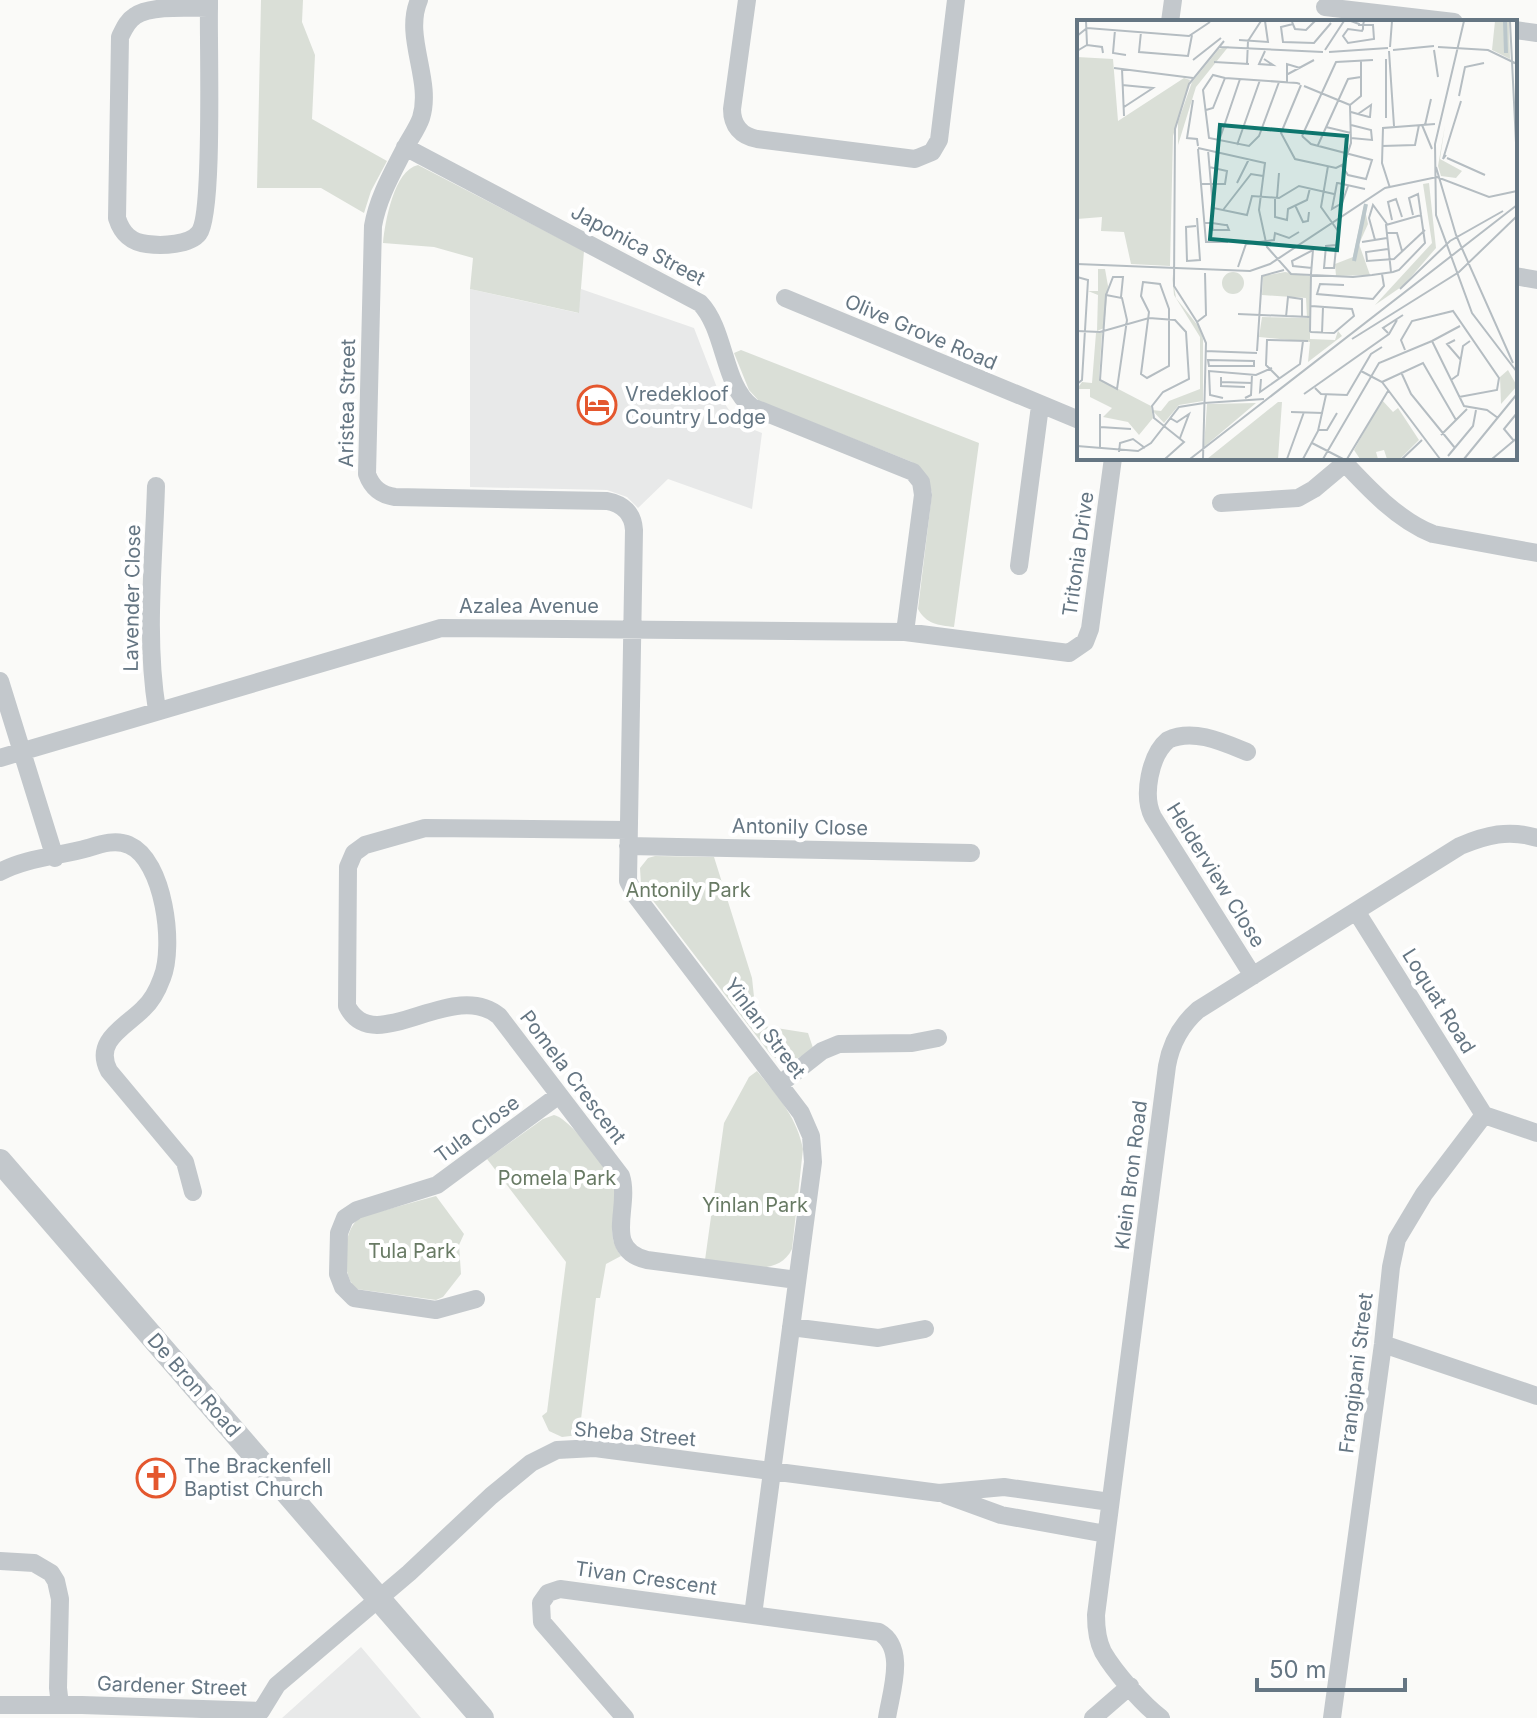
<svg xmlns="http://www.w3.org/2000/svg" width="1537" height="1718" font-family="Inter,sans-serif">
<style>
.built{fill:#e8e9e9}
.green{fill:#dadfd7}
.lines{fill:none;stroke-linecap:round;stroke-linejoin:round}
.minor{stroke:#c3c8cc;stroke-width:18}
.tertiary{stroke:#c3c8cc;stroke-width:24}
.labels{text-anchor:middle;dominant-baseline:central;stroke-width:8;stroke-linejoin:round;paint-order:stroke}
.street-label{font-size:20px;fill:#657683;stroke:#fff}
.poi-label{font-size:20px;fill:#657683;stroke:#fff;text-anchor:start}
.park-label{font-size:20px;fill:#687a64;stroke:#fff}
.inset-river{fill:none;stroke:#bbc7cb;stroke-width:4}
.inset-road{fill:none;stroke:#b5bdc2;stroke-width:2}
.view{fill:#0f766e;fill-opacity:0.15;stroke:#0f766e;stroke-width:4}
.inset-edge{fill:none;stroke:#657683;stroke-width:4}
</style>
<rect width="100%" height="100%" fill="#fafaf8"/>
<path class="built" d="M470,289L578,313L581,289L694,328L721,398L733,416L747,427L762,433L752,509L668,479L638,508L627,497L607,490L470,487Z
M361,1647L421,1718H282Z"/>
<path class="green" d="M261,0H303L302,22L315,55L312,119L387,161L371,191L364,213L321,188H257Z
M418,165L584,251L579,313L470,289L473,258L434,247L383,243C385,222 394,170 418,165Z
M741,350L979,443L954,627C938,625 926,624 918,609L932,493L926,475L912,462L759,401L749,390L734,353Z
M655,856L714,857L752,978L757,1025L808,1033L813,1048C799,1059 786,1067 771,1055L641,885L640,868L648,858Z
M757,1071C777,1095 797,1117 803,1149L792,1249C777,1280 733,1264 705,1260L724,1123L749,1077Z
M554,1115C570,1118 610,1171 614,1188C620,1213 602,1229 621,1256L606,1264L600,1298H596L579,1435L562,1437L549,1431L542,1416L547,1412L566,1262L487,1159L543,1119Z
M436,1196L464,1234L459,1245L461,1274L443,1297L436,1300L356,1289C340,1273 342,1231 360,1217Z"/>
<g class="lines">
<path class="minor" d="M209,0V8C208,42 214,214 199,233C190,245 162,246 147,244C131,242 122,234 117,218L120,37C124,29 127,21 135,16C150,5 190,8 209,8
M419,0C403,37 433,80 421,118C418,127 411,137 406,146C393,172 378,197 373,226L367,474C372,488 381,495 395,497L607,501C623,504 633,513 634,530L628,881L636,896L801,1113L811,1136L813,1162L753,1615
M747,0L732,109C732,126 741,136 757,139L915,159L932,152L939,140L956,0
M1325,7L1454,22
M1170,22L1173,0
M1515,30L1537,33
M405,147L700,303C726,330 723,386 752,407L913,472L921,482L923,495L905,632
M1515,276L1537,280
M785,298L1079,420
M1340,458C1366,486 1397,520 1433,534L1537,553
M156,486C154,559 145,637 157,710
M1221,503L1298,498L1314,489L1345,463
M1019,566L1040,406
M0,681L55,858
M1247,752C1223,742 1193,728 1168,740C1150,755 1142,796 1153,817L1253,976
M0,758L441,628L905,632L1069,653L1085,642L1090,629L1113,458
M628,830L425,828L365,845L354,853L348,867L347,1006C374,1060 452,977 499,1016L621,1176C631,1207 602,1249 647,1260L797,1280
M628,846L971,853
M0,872C25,858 60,856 88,848C101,844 116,839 129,845C164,860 175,946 162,978C158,989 152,1001 143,1009C125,1027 93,1041 109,1071L185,1162L193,1192
M1356,911L1484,1115
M780,1084L822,1051L839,1044L912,1043L938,1038
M1484,1115L1537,1133
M476,1299L436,1310L354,1298L343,1287L338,1274L339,1233L345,1218L357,1210L437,1185L559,1095
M791,1327L878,1338L925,1329
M1383,1344L1537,1396
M946,1495L1001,1515L1106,1534
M0,1561L34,1563L51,1573L56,1581L60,1599L58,1688L60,1705
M0,1705H82L261,1711L277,1685L409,1573L491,1496L531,1463L557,1450L595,1448L939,1493L1004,1487L1110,1502
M625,1718L542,1622L541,1603L548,1593L560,1589L879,1632C907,1648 891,1692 887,1718
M1093,1718L1130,1686
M1161,1718C1143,1705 1114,1671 1103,1652C1097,1640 1096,1628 1096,1615L1167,1066C1171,1043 1181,1025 1198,1010L1460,846C1486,835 1509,829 1537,838
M1332,1718L1383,1344L1391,1267L1397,1239L1424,1194L1484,1115"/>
<path class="tertiary" d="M0,1161L482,1718"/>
</g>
<defs>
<g id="hotel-ring" transform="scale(2)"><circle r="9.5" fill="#fff" stroke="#e4572e" stroke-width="1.5"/><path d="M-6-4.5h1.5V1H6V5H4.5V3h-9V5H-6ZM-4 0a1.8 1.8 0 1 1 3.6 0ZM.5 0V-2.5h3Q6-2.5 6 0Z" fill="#e4572e"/></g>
<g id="church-ring" transform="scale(2)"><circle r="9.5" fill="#fff" stroke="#e4572e" stroke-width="1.5"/><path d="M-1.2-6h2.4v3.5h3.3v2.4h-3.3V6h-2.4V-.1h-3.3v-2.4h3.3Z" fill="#e4572e"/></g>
</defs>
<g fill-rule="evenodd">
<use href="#hotel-ring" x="597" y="405"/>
<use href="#church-ring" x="156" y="1478"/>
</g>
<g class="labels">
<g class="street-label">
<text transform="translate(638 245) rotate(28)">Japonica Street</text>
<text transform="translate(921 332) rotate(23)">Olive Grove Road</text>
<text transform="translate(347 403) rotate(-89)">Aristea Street</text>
<text transform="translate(1078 554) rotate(-82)">Tritonia Drive</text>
<text transform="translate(132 598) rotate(-89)">Lavender Close</text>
<text x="529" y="606">Azalea Avenue</text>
<text transform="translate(800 827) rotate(1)">Antonily Close</text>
<text transform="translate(1216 875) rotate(58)">Helderview Close</text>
<text transform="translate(1439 1001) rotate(58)">Loquat Road</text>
<text transform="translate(765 1028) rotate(53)">Yinlan Street</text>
<text transform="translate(573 1077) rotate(53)">Pomela Crescent</text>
<text transform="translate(477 1129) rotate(-36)">Tula Close</text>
<text transform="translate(1131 1175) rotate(-83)">Klein Bron Road</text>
<text transform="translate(1356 1373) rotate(-83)">Frangipani Street</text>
<text transform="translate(194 1385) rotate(49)">De Bron Road</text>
<text transform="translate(635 1434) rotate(5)">Sheba Street</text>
<text transform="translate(646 1578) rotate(8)">Tivan Crescent</text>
<text transform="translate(172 1686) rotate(2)">Gardener Street</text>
</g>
<g class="poi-label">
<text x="625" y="394">Vredekloof<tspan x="625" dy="23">Country Lodge</tspan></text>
<text x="184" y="1466">The Brackenfell<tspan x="184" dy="23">Baptist Church</tspan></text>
</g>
<g class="park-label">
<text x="688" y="890">Antonily Park</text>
<text x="557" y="1178">Pomela Park</text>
<text x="755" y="1205">Yinlan Park</text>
<text x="412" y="1251">Tula Park</text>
</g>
</g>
<g transform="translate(1077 20)">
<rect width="440" height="440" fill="#fafaf8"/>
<path d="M418,1H432L433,39L415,30ZM152,26L119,67L101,125V102L115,62L142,29ZM0,37L36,39L41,101L107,58L113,60L96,116L93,246L54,244L47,212L24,211L25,197L0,199ZM368,105L363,139L385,151L379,158L364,156L361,146ZM352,163L359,228L327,265L298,285L355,223L346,164ZM287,185L291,204L282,224L293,255L259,256L258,244L276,237ZM21,249H28L31,266L27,308L20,311L21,275L11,271H21ZM208,252L233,256V319L258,320L261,311L265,316L231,342L233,322L182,317L185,297L230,298L229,278L185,275L186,256ZM145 263a11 11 0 1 1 22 0a11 11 0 1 1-22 0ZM95,254L99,278L122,307L126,319V381L102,385L87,403L75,390L84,391L92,381L123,369V317L97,275ZM19,313H25L22,359L74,386L76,398L62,415L51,402L26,397L35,388L13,377V369H0L5,362L15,363ZM431,350L440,366L424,384L423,357ZM305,380L316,392L321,388L342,420L323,439H310L307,430L299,432L301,439H283L277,430ZM201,382H205L201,439H130ZM179,383L127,427L130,384Z" fill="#dadfd7"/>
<path class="inset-river" d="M428,1L429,33M277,241L289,184"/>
<path class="inset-road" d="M9,1L10,25M274,1L282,4V5H296L297,19L271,23L266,16L271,9L285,11L286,9V5L287,1M387,1L358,124L359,195L395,293L440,352M433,1L440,143M215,2L218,9L229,10L238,1M216,4L204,7L206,22L237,23L254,3M38,10L36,33L49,35M64,12L62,32L111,36L115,15M0,16L10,8L112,16L133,2M162,20L191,22L188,1M143,27L246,32M313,27L315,1M361,27L411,30L440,44M248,30L267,1M316,30L357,26M357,30L361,57M0,31L10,25L25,27L26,33M312,31L317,106M252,32L311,28M187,39L196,45L182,44L188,31M116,40L144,18M137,42L172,44M170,44L171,21L184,1M37,48L116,58M45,49L47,96M211,54L237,40M202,62L182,116L172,126L132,118L126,70L136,55L148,58L220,63L223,64M210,62V44L223,48M45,65L76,68L47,87M224,65L204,113L218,139L259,148L267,144L274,123L273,85M227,66L273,85M382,76L388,47L407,43M116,80L110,118L120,119L121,126M273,85L284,76V40M129,90L136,88L148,58M274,92L281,94L292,97H293L294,85L281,94M309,98V39M274,105L294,110L295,120L274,118M345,105L355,129M348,105L354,79M249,107L274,113M225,116L234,124L295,140L289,159L271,155L265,146M225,116L259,42L296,40M142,121L163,59M160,125L183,60M241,125L271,59L284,57M305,126L338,125L342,105M121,128L188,143L182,190L190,227L214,254L276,257L295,255L316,252L322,250L348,223L344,195L309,205L314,252M121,129L129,222H151M131,130L136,188L170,195L175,176L202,178L222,166L257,174M369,135L366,139L384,81M370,138L408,155M251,146L244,187L261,211L259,228L257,248H247L249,226L259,225M359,147L379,215L436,343M160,163L172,139M125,164H148L150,151L132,147M271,166L265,183L255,189L260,163H261L288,169M313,168L305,143L306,108L358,104M198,178V197L210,200L211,189L230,180L233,168M200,178L202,153M218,185L226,202L231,201L232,192M146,190L174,154L186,156M336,195L332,178L341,174L344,195M315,200L311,182L319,179L325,197M128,203H135L148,205H150L152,210H136L135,203M119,206L109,207L110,241L123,240L120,198M309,213H320L325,231M298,220L292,198L296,185L310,204M285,222L310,218M311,229L289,232L290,241L317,239L348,210M0,244L173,251L193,244L308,168L360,157L412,177L440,171M161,247L169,224L197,220L198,213L212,218L222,212M0,257L11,260L5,360L0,364M66,262L83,264L92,289V346L70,358L64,354L72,292L64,276ZM267,265L243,264L240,274L296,279L307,266L305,254M323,269L373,221L426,191M29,275L45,278L50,300L40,369L23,360ZM29,275L36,257H46L44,277M234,286L275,289L277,296L257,313L234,312L233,311L234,254L236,230L215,241L216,246L235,248M161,294L233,297M209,297L211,277L225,279V297M120,302L97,266L98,109L112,64L147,21M120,302L129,323L126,439M120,302L129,295L128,253M0,311L23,312L72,298L98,300L109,312L112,359L86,372L75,386L77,398L107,422L88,439M245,313L246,287M311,313L306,308L326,295M275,319L382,252L440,196M378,320L370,324L383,339M355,321L387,386L410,390L421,398M355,321L383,306M328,330L324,320L335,301L376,291L422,358L420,370L382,377M128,331L180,333M180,331L185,256L207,250M131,340L177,341V346H132ZM284,351L305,362L363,439M324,352L334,374L378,428M144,357V366L168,367M184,359L183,372L223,344L226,321M203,359L189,345L190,320L231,321M374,360L381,355L386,326L393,321M144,362L175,363M305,362L346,343L379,400M238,368L244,374L270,375L294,334L305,327M227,374L312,314L320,300M146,378L133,375L132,351L179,355L195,348M168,378L174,375L175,355M127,383L187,379M214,392L246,393M23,394V429M93,398L100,402L112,394L103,418M23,407L54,409M242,410H250L260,393M364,415L390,389M437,421L427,409L440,393M235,423L266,439M0,426L61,431L74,423L102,387L127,383M42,432L43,423L56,419L68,428M371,436L396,406L399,390M113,439L440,185M210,439L227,392M226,439L241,411L249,375M246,439L302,343L355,321M270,439L311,371M325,439L345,420M387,439L440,374M415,439L440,418"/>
<path class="view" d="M143,105L270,116L260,230L133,219Z"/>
<rect width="440" height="440" class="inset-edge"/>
</g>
<path d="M1257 1678v12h148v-12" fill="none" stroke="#657683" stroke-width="4"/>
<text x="1269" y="1678" font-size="24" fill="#657683" stroke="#ffffff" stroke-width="6" paint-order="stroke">50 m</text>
</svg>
